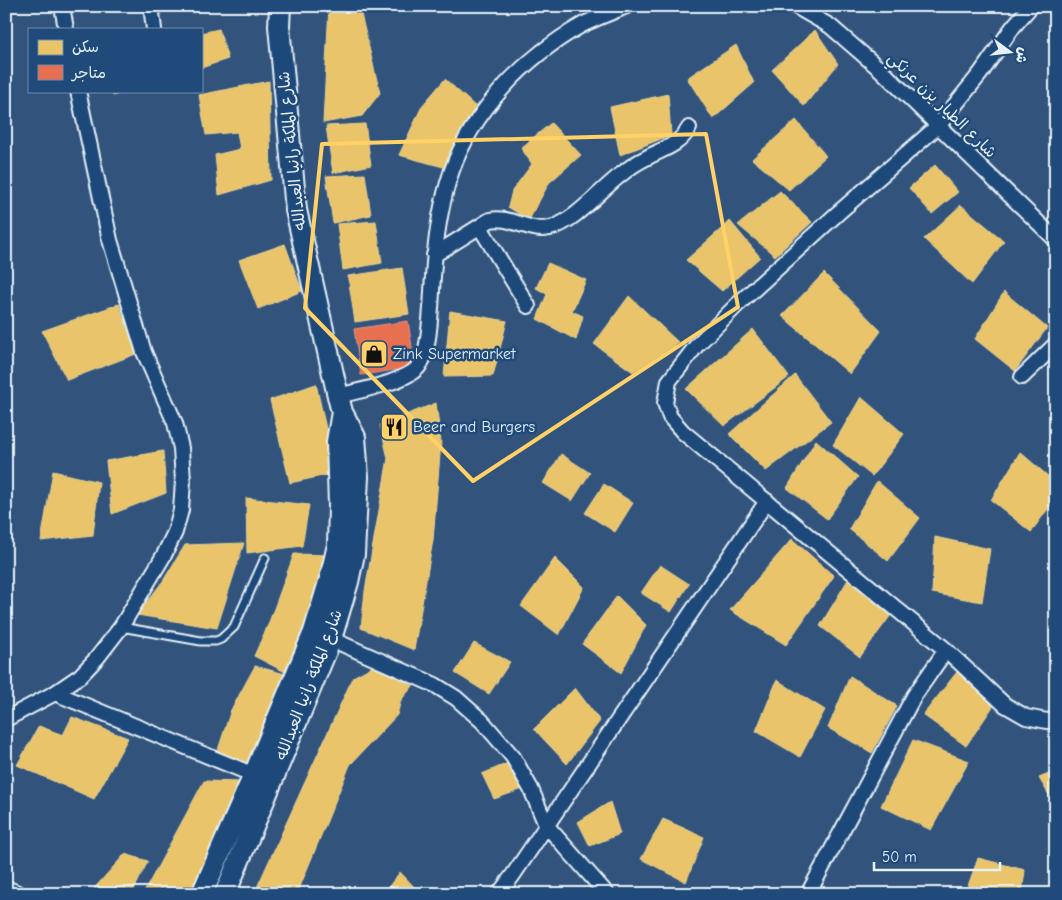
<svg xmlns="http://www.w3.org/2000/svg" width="1062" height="900" font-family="'Comic Neue','Playpen Sans Arabic',sans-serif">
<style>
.homes{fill:#e9c46a;stroke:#e9d295}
.shops{fill:#e76f51;stroke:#e79683}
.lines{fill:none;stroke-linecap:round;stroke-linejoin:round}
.lane-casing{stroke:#e8f1f8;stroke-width:11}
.street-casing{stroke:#e8f1f8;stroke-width:18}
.secondary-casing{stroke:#e8f1f8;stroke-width:24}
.lane{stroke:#1f4a7a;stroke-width:7}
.street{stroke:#1f4a7a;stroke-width:14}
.secondary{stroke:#1f4a7a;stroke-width:20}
.marked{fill:none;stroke:#ffd166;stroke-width:4;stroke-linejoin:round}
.labels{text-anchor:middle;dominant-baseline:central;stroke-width:5;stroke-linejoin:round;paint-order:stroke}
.street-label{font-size:16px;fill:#e8f1f8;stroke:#1f4a7a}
.poi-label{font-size:16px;fill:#e8f1f8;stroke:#1f4a7a;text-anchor:start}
</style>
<rect width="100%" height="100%" fill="#32547c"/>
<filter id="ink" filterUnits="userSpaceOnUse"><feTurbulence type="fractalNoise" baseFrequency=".02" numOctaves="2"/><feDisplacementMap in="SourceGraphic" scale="10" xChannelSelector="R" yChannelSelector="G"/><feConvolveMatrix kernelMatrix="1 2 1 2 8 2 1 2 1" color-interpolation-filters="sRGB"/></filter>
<g filter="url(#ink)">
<path class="homes" d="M329,6H359L380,93L362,116L323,123Z
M219,29L228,59L201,68V33Z
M815,30L838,64L804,106L772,70Z
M736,45L754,83L713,119L687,78Z
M445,79L477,108L458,134L447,168L399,155L422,106Z
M269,81L271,180L219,195L215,155L240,149L237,132L206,135L199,95Z
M112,91H127L113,96Z
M668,94L671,135L620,155L610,107Z
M796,120L826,156L789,190L752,159Z
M551,123L581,155L549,183L529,220L508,207L512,191L532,164L521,148Z
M365,124L371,165L333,173L326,126Z
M935,165L958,192L932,214L909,188Z
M365,174L371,215L333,223L326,176Z
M780,191L812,222L775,256L738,225Z
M961,205L1004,241L972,284L924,239Z
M376,221L382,263L343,270L337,224Z
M730,221L760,257L722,291L686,260Z
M285,244L302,291L258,309L239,260Z
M548,263L586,280L572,311L583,316L576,340L537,319L547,294L536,288Z
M402,268L409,314L355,322L348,276Z
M824,273L881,331L850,374L782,316Z
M1004,292L1047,328L1015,371L975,339Z
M629,296L679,343L633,372L594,344Z
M119,304L136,354L67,380L42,331Z
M450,311L507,321L493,376L444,377Z
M753,329L789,377L724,426L686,389Z
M795,375L831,422L766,471L729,434Z
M316,384L336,473L290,483L270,400Z
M861,397L904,434L872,476L833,445Z
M436,403L441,442L433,540L414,650L361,628L365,591L388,458L380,425Z
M816,440L858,477L827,519L787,488Z
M163,451L166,493L112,514L106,461Z
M1020,452L1056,483V498L1031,532L991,500Z
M561,454L590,473L572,501L543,483Z
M53,471L99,482L93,535L41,541Z
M877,481L920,518L888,561L849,529Z
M604,484L633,503L615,532L585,513Z
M246,498L309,505L302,546L247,553Z
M935,537L990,549L982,602L932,593Z
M792,539L834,576L786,645L730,610Z
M244,543L217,628L137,615L163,581L185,545Z
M294,554L330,555L289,674L254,656L268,625Z
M555,558L584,587L559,635L521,606Z
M660,565L689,584L671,612L641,593Z
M849,578L891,615L860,657L820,626Z
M617,596L646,625L621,673L582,644Z
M474,643L510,662L489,694L455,673Z
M375,665L413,686L401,700L397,715L350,765L297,894H254L353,677Z
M255,666L285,674L247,767L217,753L231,710Z
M957,672L996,702L966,746L923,715Z
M850,676L897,706L872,753L828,728Z
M777,680L825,710L800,757L756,731Z
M575,688L600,721L567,764L534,729Z
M72,717L128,738L94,799L17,765L39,726L63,735Z
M913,740L969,761L931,830L881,806Z
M508,763L523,789L494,799L482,774Z
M1056,771V807L1039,778Z
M204,781L241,782L190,894H143Z
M610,802L620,834L590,846L578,822Z
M663,819L704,837L686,882L641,859Z
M125,854L148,861L132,894H89Z
M978,858L1025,870L1022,894H965Z
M400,872L421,894H383Z"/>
<path class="shops" d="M408,321L415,367L361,375L354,329Z"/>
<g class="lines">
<g class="lane-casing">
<path id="lane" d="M121,627L201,641H216L221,639L234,627L265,558"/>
</g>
<g class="street-casing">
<path id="street" d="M62,6L66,29
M151,6L154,29
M795,6L830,26L882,71L1056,240
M1031,6L1013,27L980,74L938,126L838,213L738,304L697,345L669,381L665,403L670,417L683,432L946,650L1005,705L1026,717L1047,721L1056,720
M480,227L528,306
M434,255L490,220C510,215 529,233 550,228C575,222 602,188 623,173C630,167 638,162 646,158C662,149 679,146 689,128
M1022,377L1056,344
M338,396C357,391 407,382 419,366C431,351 431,298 433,277C435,243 440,206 451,173C472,111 525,57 582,25C596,18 612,12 627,6
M331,639L435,685L456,698L482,721L513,757L531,789L546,825L607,894
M55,693L254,775
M6,719L55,693L80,676L97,658L121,627L164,555L175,532L181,510L183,481L181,448L175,423L144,352L110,240L78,91
M6,888L20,894
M499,894L513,875L767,501
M808,894L914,696L946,650"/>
</g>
<g class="secondary-casing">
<path id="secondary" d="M202,894L254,775L314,632L330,579L338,545L339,506L337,442L342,412
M225,894L331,639L348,582L354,554L358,477L355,437L342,412L338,396L296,210L279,26L280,6"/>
</g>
<use href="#lane" class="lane"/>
<use href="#street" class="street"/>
<use href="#secondary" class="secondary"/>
</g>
</g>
<path class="marked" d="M706,134L738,307L473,481L305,308L322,144Z"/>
<defs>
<g id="shop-square" transform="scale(1.4375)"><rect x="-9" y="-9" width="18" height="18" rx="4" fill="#ffd166" stroke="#1f4a7a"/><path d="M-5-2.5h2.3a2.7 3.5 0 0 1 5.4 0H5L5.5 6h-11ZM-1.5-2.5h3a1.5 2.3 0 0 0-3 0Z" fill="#111"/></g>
<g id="restaurant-square" transform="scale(1.4375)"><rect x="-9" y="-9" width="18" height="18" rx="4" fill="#ffd166" stroke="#1f4a7a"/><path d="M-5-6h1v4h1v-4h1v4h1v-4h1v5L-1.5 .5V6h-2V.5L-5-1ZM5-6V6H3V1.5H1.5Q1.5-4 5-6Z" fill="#111"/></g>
</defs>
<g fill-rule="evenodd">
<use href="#shop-square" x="374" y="354"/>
<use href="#restaurant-square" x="394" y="427"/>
</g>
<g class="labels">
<g class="street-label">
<text transform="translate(942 105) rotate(44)">شارع الطيار يزن عرنكي</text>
<text transform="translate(292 151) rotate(-96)">شارع الملكة رانيا العبدالله</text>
<text transform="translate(309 685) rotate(-69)">شارع الملكة رانيا العبدالله</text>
</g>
<g class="poi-label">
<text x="393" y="354">Zink Supermarket</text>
<text x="413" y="427">Beer and Burgers</text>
</g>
</g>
<rect width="1062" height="900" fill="none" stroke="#1f4a7a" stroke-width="25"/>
<rect x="12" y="12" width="1037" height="875" fill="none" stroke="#e8f1f8" stroke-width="2" filter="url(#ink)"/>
<rect x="28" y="28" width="175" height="65" fill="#1f4a7a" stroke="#6f8dac"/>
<rect x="38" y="40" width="25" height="15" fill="#e9c46a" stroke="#6f8dac"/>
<text x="72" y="52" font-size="15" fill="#e8f1f8">سكن</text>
<rect x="38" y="65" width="25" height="15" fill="#e76f51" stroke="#6f8dac"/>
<text x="72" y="78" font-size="15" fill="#e8f1f8">متاجر</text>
<g transform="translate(1010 52) rotate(105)" stroke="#1f4a7a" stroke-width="4" paint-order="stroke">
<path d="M0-4L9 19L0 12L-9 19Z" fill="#e8f1f8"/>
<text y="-8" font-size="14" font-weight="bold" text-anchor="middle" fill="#e8f1f8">ش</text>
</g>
<path d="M874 862v8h126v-8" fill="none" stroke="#e8f1f8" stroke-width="2.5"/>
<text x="882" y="862" font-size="15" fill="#e8f1f8" stroke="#1f4a7a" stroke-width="4" paint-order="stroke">50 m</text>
</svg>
